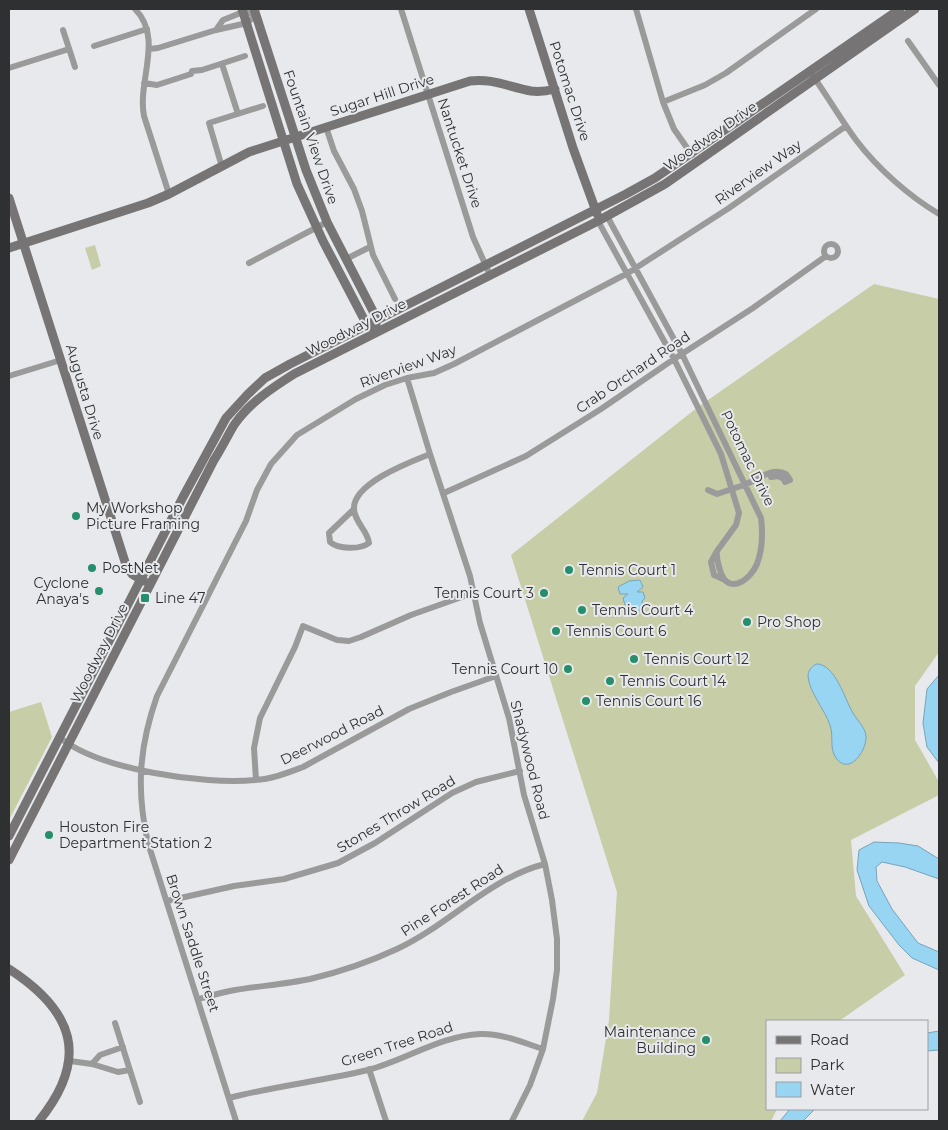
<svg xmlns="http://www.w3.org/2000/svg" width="948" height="1130" font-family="Montserrat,sans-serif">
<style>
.green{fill:#c6cda7}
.water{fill:#97d5f3;stroke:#78a4b9}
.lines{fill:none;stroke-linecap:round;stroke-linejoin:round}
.street{stroke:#9b9a9a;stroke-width:6}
.secondary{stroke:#767474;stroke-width:9}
.poi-dot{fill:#268e6b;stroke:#e7e9ec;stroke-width:2}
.labels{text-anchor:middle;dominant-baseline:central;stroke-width:4;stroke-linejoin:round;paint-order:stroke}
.street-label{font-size:14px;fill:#2f3031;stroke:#e7e9ec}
.poi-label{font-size:14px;fill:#2f3031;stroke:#e7e9ec;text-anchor:start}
</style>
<rect width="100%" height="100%" fill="#e7e9ec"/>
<path class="green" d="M95,245L101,266L92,270L85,248Z
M874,284L939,299V652L915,686V740L939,782V795L851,840L856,896L905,975L839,1021H767V1109H777L771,1121H582L597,1093L609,1020L617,892L511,555L698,407Z
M41,702L52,737L9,820V712Z"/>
<path class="water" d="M640,580L643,587L637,592H643L645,598L642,601L643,609L633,612L629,605H625L623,598L628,594H620L618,587L629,581Z
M816,664C835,663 845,700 853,713C857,720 865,727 866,736C867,745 859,761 849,764C843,765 840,763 836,758C829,748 834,737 830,725C825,710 809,692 808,676C808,671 811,667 816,664Z
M939,675V763L927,747L923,723L927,689Z
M874,842L899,843L918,846L939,859V879L905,867L882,862L876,867L877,881L892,909L918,943L939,952V970L912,958L899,945L869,906L857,870L859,850Z
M939,1031V1050L927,1051V1033Z
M790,1109H815L803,1121H780Z"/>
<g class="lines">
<path class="street" d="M135,9C164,38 137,81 144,116L169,194
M401,9L473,237L490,275
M636,9L663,102L674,129L692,155
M63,30L75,67
M216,30L223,20L243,12L256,15
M908,41L939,85
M94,46L147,29
M149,49L158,48L216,30L247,23L256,15
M222,64L238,114
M9,68L69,49
M813,76C828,97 841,120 856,140C878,169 909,196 939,214
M144,83L157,85L191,74L192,71L202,70L245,56
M663,102L705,85L726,73L816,9
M326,127L334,151L354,189L362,211L373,255L395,299
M222,167L209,123L263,106
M607,216L682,354L761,518C763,534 763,548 757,564C750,581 727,596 720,570C718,563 716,558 717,551
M598,221L674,359L721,454L739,513L736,525L717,551L711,562L714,575L725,580
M824 251a7 7 0 1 1 14 0a7 7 0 1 1-14 0Z
M346,259L370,247
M249,263L327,222
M9,376L61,360
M407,378L430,454L470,576L480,623L509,718L524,795L545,864L552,900L557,939V970L553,999L543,1049L530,1085L512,1121
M771,477L778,476L784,479L785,482L790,480
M708,490L717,494C726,491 735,488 744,485C756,481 772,466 786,474L790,480
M444,493L526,456L601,409L674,359L753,308L826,256
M354,509L329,533L330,542C338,549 360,550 369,543C368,531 354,522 354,508C354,483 410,462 430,454
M59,737C99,770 204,785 255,780C272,779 287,773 303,767L409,709L451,692L496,676
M256,780L254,748L260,718L295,647L303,626L337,640L349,641L361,637L411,615L473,593
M167,901L234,886L284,879L338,863L375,843L452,793L476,782L520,771
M198,999C210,996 222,992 235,990C260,986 286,984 310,979C340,972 369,962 397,949C449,925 489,878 545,864
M115,1023L140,1102
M70,1061L92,1064L118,1072L130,1070
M92,1064L100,1055L123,1047
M369,1069L386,1121
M229,1098C275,1086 322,1081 368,1070C406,1060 440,1036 480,1034C501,1033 524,1043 543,1049
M236,1121L148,843C136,790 139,747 157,696L246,521L257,490L271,464L297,435L356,399L385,385L407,378L434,373L454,364L628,273L729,208L846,126"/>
<path class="secondary" d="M242,9L297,184L323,241L367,325L370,327
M254,9L306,170L327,222L377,319L376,324
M529,9L573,148L597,214
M9,198L126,565L132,574L144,581
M9,248L148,203L169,194L249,152L470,81C492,78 509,87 531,91C539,92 547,91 555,89
M9,836L183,497L226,418L248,394L265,378L290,364L626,194L655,178L900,9
M9,860L214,460C221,449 227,437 234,425C249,403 272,388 294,374L598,221L665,184L915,9
M9,969C74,1011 90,1058 39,1121"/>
</g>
<g class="poi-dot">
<circle cx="76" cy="516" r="5"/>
<circle cx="92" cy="568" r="5"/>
<circle cx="569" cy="570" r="5"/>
<circle cx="99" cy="591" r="5"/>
<circle cx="544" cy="593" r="5"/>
<rect x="140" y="593" width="10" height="10" rx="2.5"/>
<circle cx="582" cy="610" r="5"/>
<circle cx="747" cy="622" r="5"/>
<circle cx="556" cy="631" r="5"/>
<circle cx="634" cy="659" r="5"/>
<circle cx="568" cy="669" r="5"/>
<circle cx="610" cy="681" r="5"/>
<circle cx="586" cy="701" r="5"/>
<circle cx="49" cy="835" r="5"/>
<circle cx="706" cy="1040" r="5"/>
</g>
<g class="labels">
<g class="street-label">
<text transform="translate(570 91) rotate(72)">Potomac Drive</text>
<text transform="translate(382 95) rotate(-18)">Sugar Hill Drive</text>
<text transform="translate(710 136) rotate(-35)">Woodway Drive</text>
<text transform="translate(311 137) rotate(71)">Fountain View Drive</text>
<text transform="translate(460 153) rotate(72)">Nantucket Drive</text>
<text transform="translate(758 172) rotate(-35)">Riverview Way</text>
<text transform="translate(356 327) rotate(-27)">Woodway Drive</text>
<text transform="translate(408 366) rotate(-20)">Riverview Way</text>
<text transform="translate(633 372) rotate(-34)">Crab Orchard Road</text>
<text transform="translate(85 392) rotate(73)">Augusta Drive</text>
<text transform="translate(748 458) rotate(64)">Potomac Drive</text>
<text transform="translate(99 653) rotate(-63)">Woodway Drive</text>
<text transform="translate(332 735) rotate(-27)">Deerwood Road</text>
<text transform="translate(530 760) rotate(76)">Shadywood Road</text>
<text transform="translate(396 814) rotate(-31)">Stones Throw Road</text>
<text transform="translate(452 900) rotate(-33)">Pine Forest Road</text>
<text transform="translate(193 943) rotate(72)">Brown Saddle Street</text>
<text transform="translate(397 1044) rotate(-18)">Green Tree Road</text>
</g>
<g class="poi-label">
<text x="86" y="508">My Workshop<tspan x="86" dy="16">Picture Framing</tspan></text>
<text x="102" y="568">PostNet</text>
<text x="579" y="570">Tennis Court 1</text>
<text x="89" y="583" text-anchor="end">Cyclone<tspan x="89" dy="16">Anaya's</tspan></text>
<text x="534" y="593" text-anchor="end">Tennis Court 3</text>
<text x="155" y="598">Line 47</text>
<text x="592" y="610">Tennis Court 4</text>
<text x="757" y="622">Pro Shop</text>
<text x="566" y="631">Tennis Court 6</text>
<text x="644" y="659">Tennis Court 12</text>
<text x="558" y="669" text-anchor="end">Tennis Court 10</text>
<text x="620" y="681">Tennis Court 14</text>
<text x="596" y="701">Tennis Court 16</text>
<text x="59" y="827">Houston Fire<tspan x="59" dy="16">Department Station 2</tspan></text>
<text x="696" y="1032" text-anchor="end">Maintenance<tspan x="696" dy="16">Building</tspan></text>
</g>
</g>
<rect width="948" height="1130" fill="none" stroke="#2f3031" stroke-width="20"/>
<rect x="766" y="1020" width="162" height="90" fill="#e7e9ec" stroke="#9d9fa1"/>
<rect x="776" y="1036" width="25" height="8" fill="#767474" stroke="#9d9fa1"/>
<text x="810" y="1045" font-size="15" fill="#2f3031">Road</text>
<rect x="776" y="1058" width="25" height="15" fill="#c6cda7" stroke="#9d9fa1"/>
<text x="810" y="1070" font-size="15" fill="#2f3031">Park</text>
<rect x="776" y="1082" width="25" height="15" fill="#97d5f3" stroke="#9d9fa1"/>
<text x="810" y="1095" font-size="15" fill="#2f3031">Water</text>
</svg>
